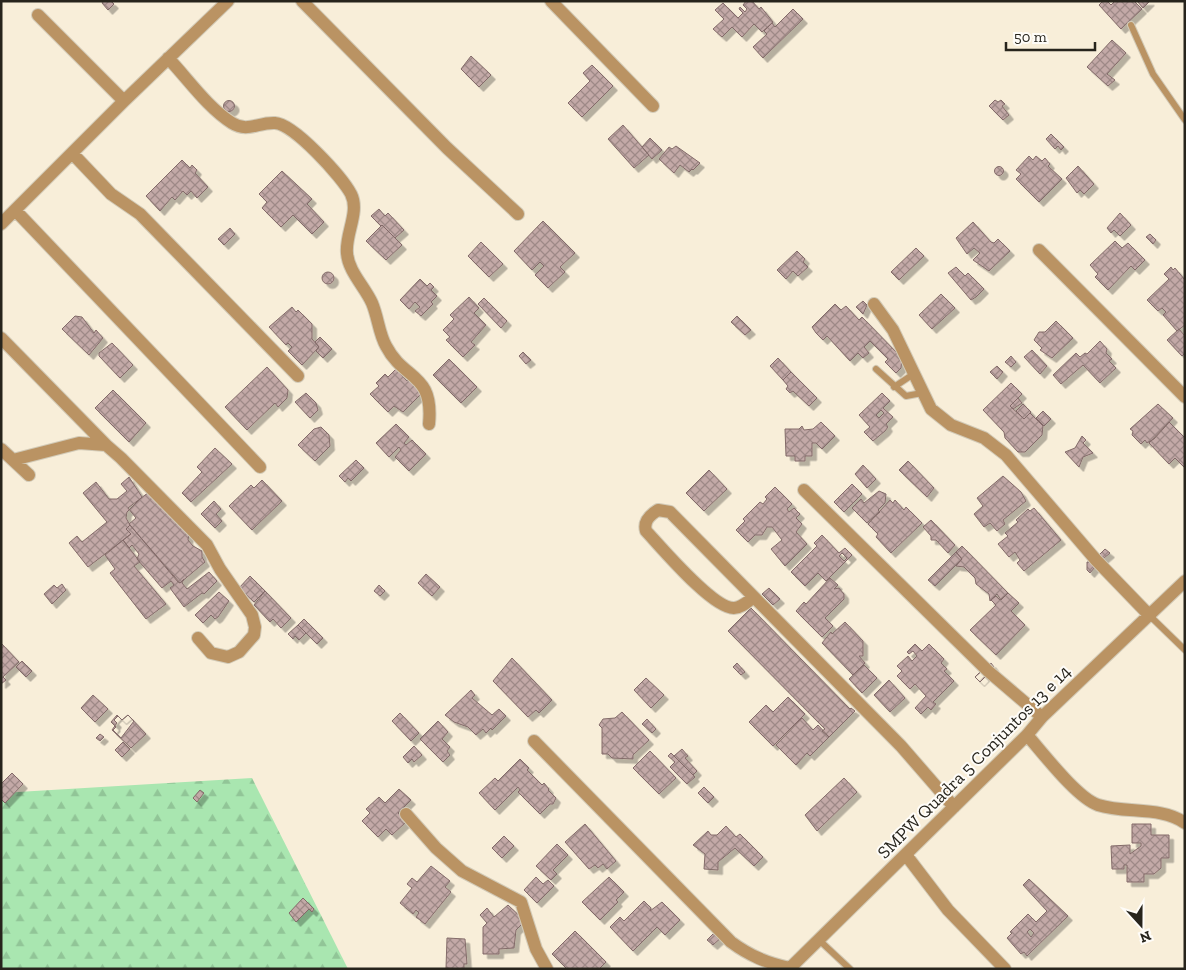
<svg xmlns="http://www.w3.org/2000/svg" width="1186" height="970" font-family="'Zilla Slab',serif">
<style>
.forest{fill:url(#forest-firs)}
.building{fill:url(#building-cross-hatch);stroke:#836b69;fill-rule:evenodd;filter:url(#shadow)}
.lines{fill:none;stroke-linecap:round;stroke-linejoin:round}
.service-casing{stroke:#d2cab7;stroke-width:8}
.minor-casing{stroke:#d2cab7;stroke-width:14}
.service{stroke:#ba9363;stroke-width:6}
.minor{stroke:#ba9363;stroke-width:12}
.labels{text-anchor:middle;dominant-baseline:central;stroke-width:4;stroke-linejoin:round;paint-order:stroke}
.street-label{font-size:18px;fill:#27241c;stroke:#fefcf8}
</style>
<defs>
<pattern id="forest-firs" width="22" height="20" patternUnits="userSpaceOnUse" patternTransform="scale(1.25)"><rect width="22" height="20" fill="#a9e6b0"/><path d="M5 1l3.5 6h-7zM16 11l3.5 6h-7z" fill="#91c597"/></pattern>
<pattern id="building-cross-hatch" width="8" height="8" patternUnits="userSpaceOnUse" patternTransform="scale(1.25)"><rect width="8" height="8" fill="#c3a9a7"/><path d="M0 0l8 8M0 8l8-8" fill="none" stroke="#9e8987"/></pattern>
<filter id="shadow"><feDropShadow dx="4.5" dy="4.5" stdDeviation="0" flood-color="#0004"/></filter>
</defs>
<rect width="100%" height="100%" fill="#f8eed9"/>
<path class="forest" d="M252,778L348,969H1V793Z"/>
<path class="building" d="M103,1H111L114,4L108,10L102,3Z
M746,1H752L759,9L761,7L773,22L762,32L754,24L742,37L732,27L722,37L713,29L724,19L715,10L723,3L738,18L743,13L739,9L740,7L745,12L747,9L743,5Z
M1103,1H1107L1111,5L1115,1H1134L1142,9L1121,29L1099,5Z
M1137,1H1150L1143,8Z
M793,9L803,19L763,58L753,47L767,34L764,31L772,23L775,27Z
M1112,40L1126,53L1107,74L1115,80L1108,86L1087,67Z
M471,56L491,75L479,87L461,69Z
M592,65L613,86L582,117L568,103L590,81L583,73Z
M995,100L998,102L1001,100L1005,104L1002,106L1009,115L1003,120L989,106Z
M223.5 106a5.5 5.5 0 1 1 11 0a5.5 5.5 0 1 1-11 0Z
M623,125L649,155L634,168L608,139Z
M1051,134L1064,147L1061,150L1058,146L1055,149L1046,139Z
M650,138L662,150L652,159L642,147Z
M676,146L700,163L693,170L692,169L689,172L680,165L674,173L659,159L669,147L672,149Z
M1029,156L1033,160L1036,156L1042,161L1045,158L1050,164L1048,166L1062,179L1039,202L1016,179L1021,174L1016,170Z
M182,160L190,168L192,165L197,170L195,173L208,187L197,198L191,191L187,195L183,191L175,200L172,197L160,211L146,196Z
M1078,166L1094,184L1084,194L1080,190L1077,193L1066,178Z
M994.5 171a4.5 4.5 0 1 1 9 0a4.5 4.5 0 1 1-9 0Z
M282,171L312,199L307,204L324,222L312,234L293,215L281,227L262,208L267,202L259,194Z
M379,209L385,216L388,213L404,230L395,238L382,225L381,226L371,216Z
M1120,213L1131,225L1120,236L1114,230L1111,233L1107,228Z
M543,221L575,253L560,267L565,272L548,288L535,275L544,266L540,262L532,270L514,251Z
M973,222L991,242L994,243L998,239L1010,251L989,271L973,260L980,253L974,248L967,254L956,238Z
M382,225L402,245L386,260L366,241Z
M230,228L235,234L224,245L218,239Z
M1150,234L1156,240L1153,244L1146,237Z
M1115,241L1122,248L1128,243L1145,260L1135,270L1131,266L1108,290L1095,277L1098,274L1090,265Z
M481,242L503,264L489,277L468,256Z
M916,248L924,256L899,280L891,272Z
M797,251L805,259L803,262L808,267L798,276L793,271L786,279L777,270Z
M956,267L965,276L968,273L984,289L976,297L971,300L948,273Z
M1171,267L1173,270L1175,268L1185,280V325L1177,331L1163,315L1166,312L1162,308L1158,311L1147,300L1169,279L1164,274Z
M322 278a6 6 0 1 1 12 0a6 6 0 1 1-12 0Z
M420,279L427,286L430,283L434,287L431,290L437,296L431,302L433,304L421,316L415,311L420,307L415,302L409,309L400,300Z
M941,294L955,308L932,329L919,315Z
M469,297L479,308L474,313L486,325L471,342L475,345L463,357L446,340L450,337L443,330L454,319L450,315Z
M484,298L507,321L501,328L478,304Z
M863,301L867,305L863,314L856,307Z
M835,304L841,310L846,306L859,320L862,317L902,358L901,368L896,373L885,362L888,359L870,341L864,347L869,353L863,358L858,353L850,361L827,336L823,340L816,333L812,327Z
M292,307L296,312L298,310L312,324V339L319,347L302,365L288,351L292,347L288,343L286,345L269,327Z
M75,316L82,317L94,333L96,330L103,338L89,355L62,329Z
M737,316L751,330L745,335L731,322Z
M1056,321L1073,338L1052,358L1040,350L1042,348L1034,340L1039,332H1045Z
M1179,329L1185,336V353L1182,356L1167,340Z
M320,337L332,349L323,358L316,351L319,347L315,342Z
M1100,341L1107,349L1106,353L1112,359L1109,361L1116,368L1100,383L1083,365L1061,384L1053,375L1076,353L1080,357L1085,353L1087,354Z
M112,343L133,365L120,378L99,356V353Z
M1032,350L1047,366L1040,374L1024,357Z
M523,352L531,360L526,364L519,356Z
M1011,356L1016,362L1011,367L1005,362Z
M778,358L791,372L783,380L770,366Z
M449,359L477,387L461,403L433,375Z
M997,366L1003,372L997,379L990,372Z
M267,367L288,390L287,398L278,407L275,403L247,430L225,407Z
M396,369L407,381L410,377L424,391L403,412L394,406L388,412L370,394L379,386L376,383L385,374L388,377Z
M791,372L817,398L809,406L793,391L790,393L786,389L788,386L783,380Z
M1011,383L1022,394L1010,406L1024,419L1030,413L1043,426L1042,435L1025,452H1018L1005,438L1004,432L983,410Z
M113,390L146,423L129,442L95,408Z
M306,393L316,403L318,410L310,418L295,402Z
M882,393L890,401L883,408L893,417L886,424L888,427L885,431L873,441L864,432L870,427L859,415ZM881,410L884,413L879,418L876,415Z
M1018,398L1022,403L1013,409L1010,406Z
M1023,404L1031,412L1024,419L1016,411Z
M1158,404L1173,418L1154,439L1147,443L1145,440L1141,444L1132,435L1133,431L1130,429Z
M1043,411L1051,419L1044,426L1036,418Z
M821,422L835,436L822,449L816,443H812V456H805V461H795V456H786L785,429H799L802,426L804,430L813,429Z
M1169,422L1185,438V468L1175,458L1169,464L1149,443Z
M396,424L409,437L404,443L406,445L412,440L426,454L409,471L395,457L401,450L399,447L389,457L376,443Z
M321,427L329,435L330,446L315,461L298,445L314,429Z
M1082,436L1086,440L1083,443L1093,453L1083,457L1079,467L1065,452L1075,448Z
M215,448L232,464L191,502L182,493L202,472L197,467Z
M356,460L364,468L351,481L348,478L345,482L339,476Z
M908,461L934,488L927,497L899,470Z
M863,465L876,479L867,488L855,474Z
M709,470L727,489L704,511L686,493Z
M1003,476L1021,492L1026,501L1003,520L1005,524L997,531L990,523L984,527L974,514L983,506L977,498Z
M129,477L142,497L127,512L126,518L130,525L126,529L131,534L88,567L69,543L77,536L82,542L107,522L83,493L96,482L109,499H117L127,491L121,484Z
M262,480L282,501L252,530L229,506L251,485L254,488Z
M852,484L862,494L844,512L834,502Z
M775,487L792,504L787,509L789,512L794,508L800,514L796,518L802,524L796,532L807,544L785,566L771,549L782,540L772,527H767L762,535H755L748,542L736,530L745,521L743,519L760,502L763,504L767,499L765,497Z
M879,491L886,494L885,503L878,510L880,512L867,523L852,508L861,499L864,503Z
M149,492L189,534L188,540L193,546L202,551V557L205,562L180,583L129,524L136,518L128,508Z
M890,500L893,503L895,500L904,510L906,507L922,523L891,553L876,537L878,534L868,524Z
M214,501L221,509L216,514L222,521L215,528L201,514Z
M1034,508L1061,540L1024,571L1017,563L1020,560L1015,552L1009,557L998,544L1008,536L1005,533L1018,522L1016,520L1028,509L1030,511Z
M931,520L955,545L948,553L936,540H931V536L923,527Z
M130,525L178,582L180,583L184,579L182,583L187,589L209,572L217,581L204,594L202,593L184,607L170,588L174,585L171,581L162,588L137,559L139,554L132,545L129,548L123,540L131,534L126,529Z
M822,535L839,553L845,548L852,555L826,581L818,573L805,586L791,572L817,546L814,543ZM842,553L847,558L844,561L839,556Z
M123,540L140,562L134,566L166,604L146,619L110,573L115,569L105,555Z
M962,546L1008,593L1001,600L997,594L990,601L989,594L976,584L975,578L964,567L956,566L962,559L956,552Z
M1105,549L1110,553L1103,559L1099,555Z
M956,552L962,559L935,586L928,580Z
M1087,562H1091L1095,567L1090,573L1087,570Z
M426,574L440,587L432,596L418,583Z
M250,576L265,591L254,602L239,588Z
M830,578L838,585L834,589L839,588L844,594V599L825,618L833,626L822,637L796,611L804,602L806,604Z
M62,584L66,590L52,604L44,594L54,585L57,588Z
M379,585L385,591L380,596L374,591Z
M769,588L780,599L773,605L762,594Z
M265,591L291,618L281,628L273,619L270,622L254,605Z
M219,592L229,601L218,617L215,619L211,615L203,623L195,615Z
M1008,593L1019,603L1011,611L1025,625L996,655L970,630L996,605L991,600L996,596L1000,600Z
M751,608L850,709L851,708L855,711L829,737L822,731L825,729L728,631Z
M304,619L323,638L317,644L298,625Z
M845,622L863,641V656H859L865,663L853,675L822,643L831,632L832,634Z
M298,625L306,633L299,640L295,636L293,639L288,634Z
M1,643L19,662L3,677L6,680L1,684Z
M915,644L922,651L929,644L944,659L941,663L947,669L944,671L954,681L933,702L936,704L931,710L928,707L921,714L915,708L926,696L915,684L910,689L897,676L902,671L897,666L908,656L912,661L917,656L913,651L909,654L907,652Z
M512,658L552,700L539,713L536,710L528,717L493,681Z
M22,661L32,671L26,677L16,667Z
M737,663L745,672L741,675L733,667Z
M991,663L994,667L980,682L975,677Z
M864,665L877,678L862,693L849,679Z
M980,672L985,677L980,682L975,677Z
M646,678L664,695L651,708L634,690Z
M889,680L905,698L890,712L874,695Z
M471,690L475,695L472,698L492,715L499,709L506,716L492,730L491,728L486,733L483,729L476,735L468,727L454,722L445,715Z
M93,695L108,709L95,722L81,708Z
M788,697L805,714L773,746L749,722L766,705L773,712Z
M622,712L649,740L633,755V759L612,758L608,754H602V728L599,725L603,719L615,718Z
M400,713L419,733L411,741L392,721Z
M117,715L122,720L128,715L134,721L121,738L113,730L116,727L111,722Z
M128,715L146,734L131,748L112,730L117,723L114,720L118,716L122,720Z
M802,718L813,730L818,725L829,737L810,756L807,753L796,765L776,745Z
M647,719L656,729L652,733L642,724Z
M438,721L448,732L442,739L450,747L447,751L450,755L443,762L420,739Z
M100,734L104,737L100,741L96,738Z
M123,742L130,749L122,757L115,750Z
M414,746L422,755L414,762L412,759L408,763L403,757Z
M682,749L688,756L685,758L697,771L693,775L674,756Z
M650,751L676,778L659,794L633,768Z
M671,753L695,777L687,784L670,767L675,762L668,756Z
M520,759L529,768L527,770L542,785L544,783L549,789L548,790L556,798L553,804H550L540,814L518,792L520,790L518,787L495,810L479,793L495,778L498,781Z
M12,773L23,784L5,803L1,799V784Z
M844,778L857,792L817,831L805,815Z
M704,787L714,797L708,803L698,793Z
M399,789L411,800L398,813L406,822L392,835L386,829L378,837L362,821L370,813L366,809L379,797L385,803Z
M200,790L204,793L197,802L193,798Z
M585,824L616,861L607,869L603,864L598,868L595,865L589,869L565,842Z
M1132,824H1151V835H1169V858H1161V868L1154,874H1144V882H1127V865H1124V869H1112L1111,846L1130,845V854L1141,846V843H1132Z
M726,826L736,837L740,834L763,857L754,866L735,848L718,862V870L704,869L705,854L693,845L708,831L711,835H717Z
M504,836L514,846L502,858L492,848Z
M557,844L568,855L553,870L557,874L551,880L536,866Z
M431,866L450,881L445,887L451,892L425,924L416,917L419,913L416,910L413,914L400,903L412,888L407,884L412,878L417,882Z
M536,877L543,884L548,880L554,886L537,903L524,890Z
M609,877L624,892L616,900L618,902L600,920L582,902Z
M1029,879L1068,916L1027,956L1024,952L1021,954L1007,938L1012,933L1010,932L1028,914L1036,922L1047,911L1023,885ZM1030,929L1034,933L1031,937L1027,932Z
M303,898L314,909L312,912L309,909L296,922L289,913Z
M644,901L651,908L650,911L662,902L680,920L665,935L657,927L633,951L610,927L620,917L624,921Z
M508,905L525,921L516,930L514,948L499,949V954H483V927L487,923L480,915L487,908L494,917Z
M717,930L723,936L713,945L707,940Z
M575,931L606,962L599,969H567L552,954Z
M447,938L465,939L467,964H464V969L446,968Z"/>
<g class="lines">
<g class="service-casing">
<path id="service" d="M1131,25L1153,74L1185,120
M876,369L906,396L922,393
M894,387L915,373
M1150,616L1185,650
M819,940L850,969"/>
</g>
<g class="minor-casing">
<path id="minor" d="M302,1L447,148L518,214
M551,1L653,106
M38,15L124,101
M168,58C188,79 207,107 232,123C248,133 258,122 275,123C294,124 342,177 351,194C360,212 345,234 347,253C348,271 365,287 372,303C378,317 379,334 386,346C404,381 434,372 429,424
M72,153L111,194L140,214L298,376
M15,210L260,467
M1,224L124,101L228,1
M1039,250L1185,397
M874,304L893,330L931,409L951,425L984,438L1006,455L1096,560L1150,616
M1,338L106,445
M1,449L29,475
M13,460L79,443L106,445L121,458L207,545L220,569L252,615L255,627L254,635L239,652L228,657L211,653L198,638
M804,490L988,671L1042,717
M754,597C748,601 742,608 734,608C713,609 661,547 646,531C643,521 650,515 658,510L670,512L901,746L954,807
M1027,735C1043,753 1077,798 1098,805C1126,814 1161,806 1185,823
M534,741L731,942C750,956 767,963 790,968
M406,814L436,848L462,871L521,902L536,949L547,969
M906,855L948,910L1005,969
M789,969L1027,735L1042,717L1185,581"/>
</g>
<use href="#service" class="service"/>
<use href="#minor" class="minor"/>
</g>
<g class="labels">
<g class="street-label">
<text transform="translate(974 762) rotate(-45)">SMPW Quadra 5 Conjuntos 13 e 14</text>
</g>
</g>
<rect width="1186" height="970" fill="none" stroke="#27241c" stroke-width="5"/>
<g transform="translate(1141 925) rotate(159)" stroke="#fefcf8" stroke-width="4" paint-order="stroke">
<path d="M0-4L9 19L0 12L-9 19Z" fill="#27241c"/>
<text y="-8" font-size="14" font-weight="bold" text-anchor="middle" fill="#27241c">N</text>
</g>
<path d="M1006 42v8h89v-8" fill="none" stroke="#27241c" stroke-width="2.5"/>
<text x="1014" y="42" font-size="15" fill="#27241c" stroke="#fefcf8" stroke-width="4" paint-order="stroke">50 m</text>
</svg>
